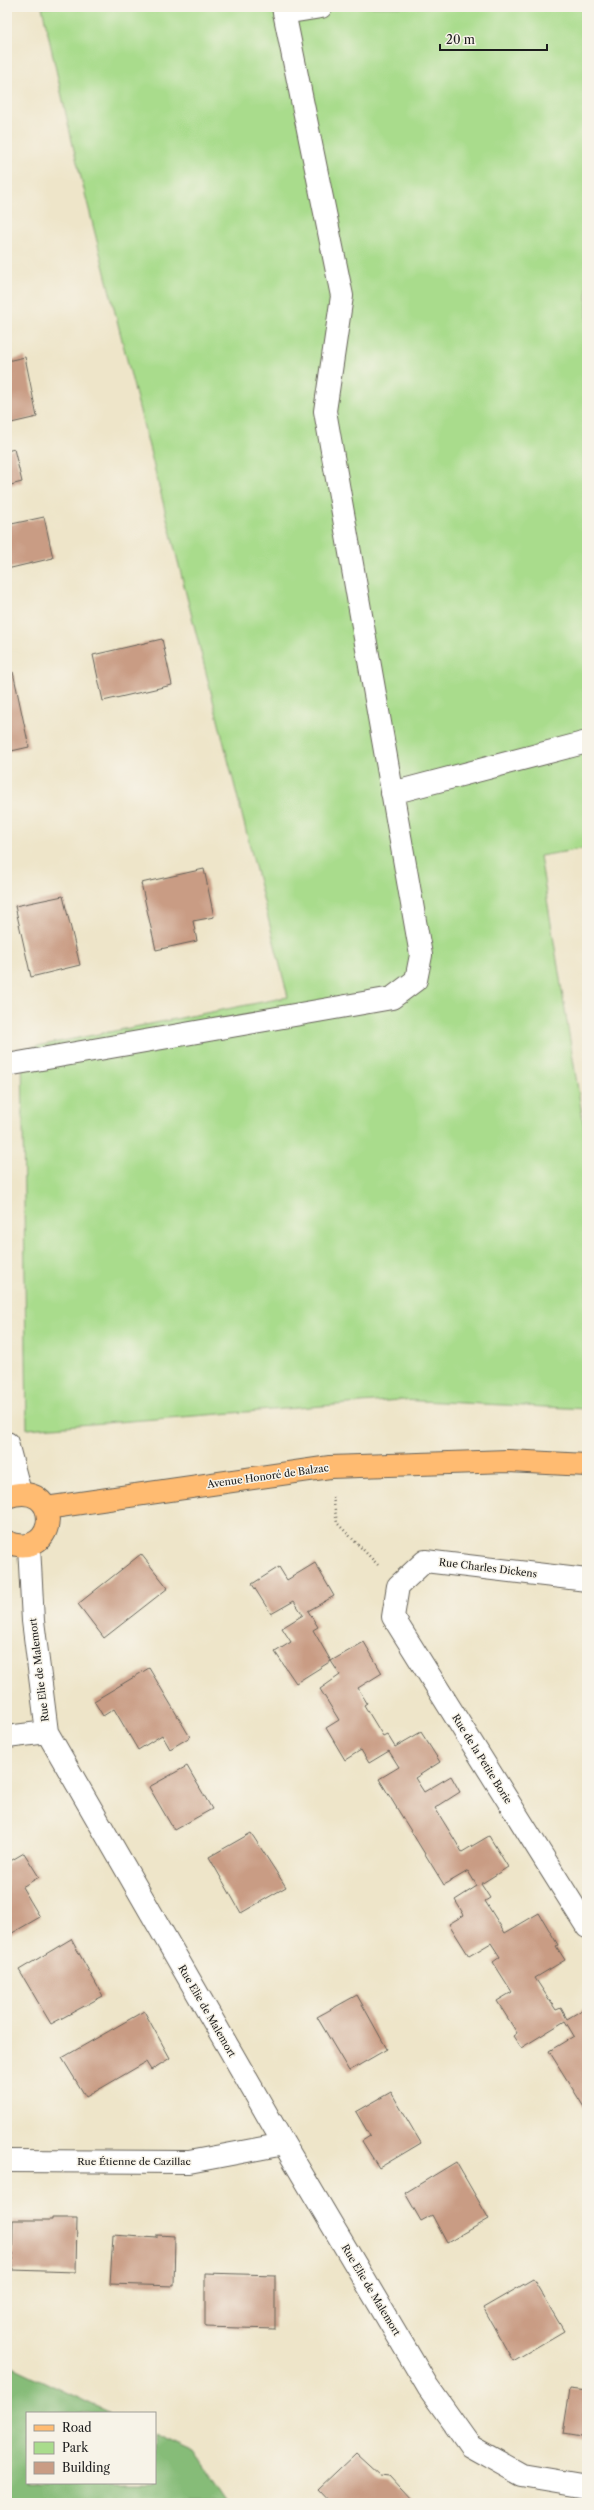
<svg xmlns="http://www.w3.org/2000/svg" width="594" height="2510" font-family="'Libre Caslon Text',serif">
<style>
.green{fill:#a9dc8c;stroke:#627c54}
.forest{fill:#86bc78;stroke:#516c4a}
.building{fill:#c99c84}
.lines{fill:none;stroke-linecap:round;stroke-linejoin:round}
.minor-casing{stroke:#666259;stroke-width:24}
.major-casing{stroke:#666259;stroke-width:24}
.path{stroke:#666259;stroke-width:2.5;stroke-dasharray:1 3;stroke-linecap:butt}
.minor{stroke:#fff;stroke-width:22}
.major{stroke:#ffbb71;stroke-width:22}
.labels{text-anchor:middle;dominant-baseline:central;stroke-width:3;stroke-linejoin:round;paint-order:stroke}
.street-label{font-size:10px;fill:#1c1c1c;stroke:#f7f3e8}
</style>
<rect width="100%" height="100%" fill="#f7f3e8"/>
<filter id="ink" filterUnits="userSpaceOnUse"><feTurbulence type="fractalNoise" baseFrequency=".025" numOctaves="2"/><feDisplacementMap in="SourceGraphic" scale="8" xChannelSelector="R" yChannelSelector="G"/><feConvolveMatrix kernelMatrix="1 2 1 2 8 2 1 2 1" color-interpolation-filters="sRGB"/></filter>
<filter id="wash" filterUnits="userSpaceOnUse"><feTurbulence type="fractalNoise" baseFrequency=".012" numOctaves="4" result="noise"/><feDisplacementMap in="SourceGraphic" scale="16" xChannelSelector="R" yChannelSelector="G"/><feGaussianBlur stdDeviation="0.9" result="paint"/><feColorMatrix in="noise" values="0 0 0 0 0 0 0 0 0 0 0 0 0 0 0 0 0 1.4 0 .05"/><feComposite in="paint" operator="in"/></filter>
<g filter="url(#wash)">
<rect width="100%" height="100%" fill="#eee5c9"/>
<path class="green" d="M42,7H587V848L540,856L587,1145V1409L399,1400L27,1429L22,1049L288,997L74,150Z"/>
<path class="forest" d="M7,2364L110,2413H27V2483H155V2435L194,2453L228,2503H7Z"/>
<g id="blocks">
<path class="building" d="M25,357L37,417L7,424V361Z
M14,449L22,482L7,486V451Z
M44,517L53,558L7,569V525Z
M162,639L172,685L103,701L93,655Z
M13,672L29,747L7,752V674Z
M204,869L214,917L193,921L197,941L156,950L141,883Z
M63,896L80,965L31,977L15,906Z
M141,1554L168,1588L104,1638L78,1604Z
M315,1563L334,1596L308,1611L318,1627L313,1630L331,1661L296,1683L275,1652L291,1642L282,1628L303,1615L294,1601L271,1614L252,1584L279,1567L287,1580Z
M364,1642L382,1673L358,1688L367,1703L364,1705L383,1736L387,1734L395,1747L421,1732L440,1762L415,1778L424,1792L451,1776L460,1792L435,1808L453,1837L462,1852L489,1836L508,1867L481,1884L490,1898L485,1901L505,1933L539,1913L558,1945L556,1946L565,1960L535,1978L556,2010L561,2008L567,2019L587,2007V2112L549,2051L574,2036L565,2021L521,2048L513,2036L517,2033L497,2001L512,1992L493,1962L500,1957L491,1943L469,1956L449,1924L464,1915L455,1900L477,1886L468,1871L444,1885L379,1779L399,1767L389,1751L369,1763L361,1750L345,1760L326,1728L339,1720L320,1689L340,1675L331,1661Z
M149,1668L190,1737L170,1749L162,1735L138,1750L114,1709L103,1716L94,1701Z
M187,1766L212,1809L174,1830L149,1787Z
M251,1833L286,1887L241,1913L209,1857Z
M24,1853L39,1877L22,1887L40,1917L7,1936V1863Z
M71,1939L103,1996L51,2024L19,1970Z
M357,1995L387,2049L349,2071L317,2017Z
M144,2011L170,2058L151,2070L146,2062L86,2097L62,2058Z
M391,2092L421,2143L379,2168L362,2141L370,2136L356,2112Z
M456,2162L489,2219L447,2243L432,2215L421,2221L405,2193Z
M52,2218H77L76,2272L12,2270L13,2220H52Z
M113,2235L157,2238V2235L175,2236L174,2286L110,2284Z
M205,2273L275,2275V2329L205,2327Z
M533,2279L564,2331L513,2361L483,2308Z
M570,2389L587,2391V2438L563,2434Z
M356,2453L380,2475L389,2476L414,2503H331L318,2489Z"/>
</g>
</g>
<g filter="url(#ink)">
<use href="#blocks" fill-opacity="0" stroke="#666259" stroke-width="1"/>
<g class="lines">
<g class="minor-casing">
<path id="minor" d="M284,13L321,7
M392,793L587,742
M7,1065L392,998L416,980L421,955L325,411L342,296L283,7
M7,1443L20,1492
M29,1546L33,1621L47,1732L284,2144L428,2387L470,2446L522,2475L587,2486
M587,1580L425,1561L398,1586L393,1617L587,1927
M7,1737L47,1732
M7,2161L189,2162L284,2144"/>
</g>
<g class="major-casing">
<path id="major" d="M7,1497C63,1477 60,1563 7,1542
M46,1508L330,1467L508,1461L587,1465"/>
</g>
<path class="path" d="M333,1497L337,1523L378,1565"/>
<use href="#minor" class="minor"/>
<use href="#major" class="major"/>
</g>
</g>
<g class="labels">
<g class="street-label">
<text transform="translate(268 1476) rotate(-8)">Avenue Honoré de Balzac</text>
<text transform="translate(488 1568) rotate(7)">Rue Charles Dickens</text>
<text transform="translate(39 1670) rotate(-97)">Rue Elie de Malemort</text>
<text transform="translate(482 1759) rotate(58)">Rue de la Petite Borie</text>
<text transform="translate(207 2011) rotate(60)">Rue Elie de Malemort</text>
<text x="134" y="2161">Rue Étienne de Cazillac</text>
<text transform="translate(371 2290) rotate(59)">Rue Elie de Malemort</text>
</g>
</g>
<rect width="594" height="2510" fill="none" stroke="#f7f3e8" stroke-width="24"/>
<rect x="26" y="2412" width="130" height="72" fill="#f7f3e8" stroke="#9f9d96"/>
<rect x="34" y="2425" width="20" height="6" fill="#ffbb71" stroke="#9f9d96"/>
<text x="62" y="2432" font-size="12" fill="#1c1c1c">Road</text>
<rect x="34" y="2442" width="20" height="12" fill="#a9dc8c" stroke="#9f9d96"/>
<text x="62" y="2452" font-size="12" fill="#1c1c1c">Park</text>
<rect x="34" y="2462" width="20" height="12" fill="#c99c84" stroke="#9f9d96"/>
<text x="62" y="2472" font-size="12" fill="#1c1c1c">Building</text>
<path d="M440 44v6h107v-6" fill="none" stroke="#1c1c1c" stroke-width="2"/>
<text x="446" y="44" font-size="12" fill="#1c1c1c" stroke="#f7f3e8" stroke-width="3" paint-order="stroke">20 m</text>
</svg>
